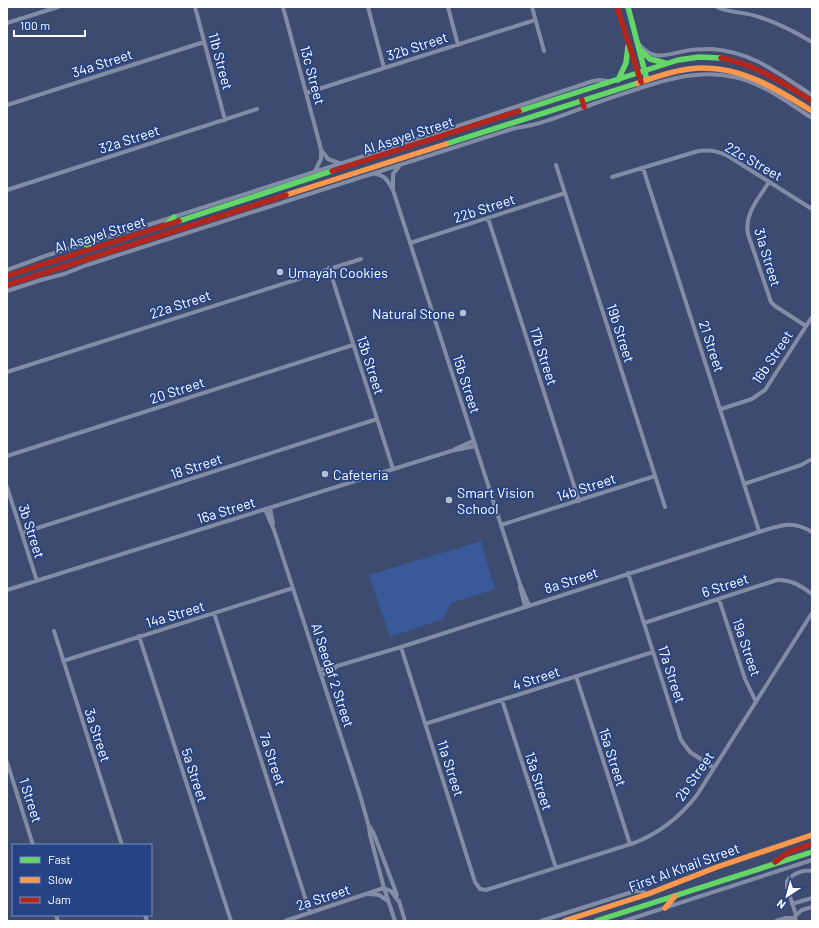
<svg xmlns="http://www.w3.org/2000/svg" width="819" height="928" font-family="Barlow,sans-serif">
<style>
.green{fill:#3a599a}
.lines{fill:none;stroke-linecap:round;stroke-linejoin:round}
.street{stroke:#828ca5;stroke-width:4}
.fast{stroke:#63d668;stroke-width:5.5}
.slow{stroke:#ff974d;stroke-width:5.5}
.jam{stroke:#b3261e;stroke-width:5.5}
.poi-dot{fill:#bbc0cd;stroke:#264385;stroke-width:1.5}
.labels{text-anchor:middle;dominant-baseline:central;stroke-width:3.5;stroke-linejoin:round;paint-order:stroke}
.street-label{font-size:14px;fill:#fff;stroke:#264385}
.poi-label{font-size:14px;fill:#fff;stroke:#264385;text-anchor:start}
</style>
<rect width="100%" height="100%" fill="#3c4b6f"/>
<path class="green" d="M481,541L495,589L451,603L443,619L390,637L369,575Z"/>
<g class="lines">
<path class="street" d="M195,7L225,120
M283,7L321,149V159L315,171
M368,7L384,68
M448,7L458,45
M532,7L544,51
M717,7C729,13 746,12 759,17C778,23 795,32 812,42
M7,23L58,7
M638,43C654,62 664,55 685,51C694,49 703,49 712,49C753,52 779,74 812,95
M306,93L535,20
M7,105L204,42
M322,151L328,159L339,163
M556,165L665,507
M643,168L759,531
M375,174C385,175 388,181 393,190L520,584L529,605
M612,177L695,152C707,149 718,151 728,156L812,209
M769,182C759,198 744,214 748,234L771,302L775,306L806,326
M393,188V174L400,165
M7,190L257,109
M488,218L579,501
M410,243L565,193
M329,268L393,469
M7,270L48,255L145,226L449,129L593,81L600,80L608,81
M7,291L41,280L64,274L87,265L512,129C520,127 528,126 536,124C555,119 574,111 593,104C637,90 688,66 734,77C763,83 787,102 812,118
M7,372L361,259
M721,409L752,399L765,390L812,317
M455,449L473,441
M7,456L353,345
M744,484L801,465L812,459
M7,487L37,581
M270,508L273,524
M265,509L274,530L360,795L369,827L370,835L384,888L395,921
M501,525L655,476
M22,533L377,419
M628,573L681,740L690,752L714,768
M520,587L525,606
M7,590L451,451L475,446
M719,599L745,679L756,702
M214,613L310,913
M644,623L777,580C791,579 801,586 812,594
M54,631L122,845
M139,636L231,921
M401,647L475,882L480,889L486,890L634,843C660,833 680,817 697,795L812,613
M63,661L293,588
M319,670L337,666L401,647L762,531C782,525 793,520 812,532
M321,675L329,672L336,667
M576,676L630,844
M502,700L556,868
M425,724L653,652
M7,762L33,845
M370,827L374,834L397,895
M369,894L379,895L388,901
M399,901L405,921
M792,904L812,898
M56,915L58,921
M145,915L147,921
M796,915L802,910L812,907
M795,918L796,915L787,887V881C792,874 804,869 812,871
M285,921L384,888L391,891L399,902
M541,921L635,891H641L648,894
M624,921L812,860
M776,921L786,918H795L796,921"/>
<path class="fast" d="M628,7L647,80
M640,50L650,59L665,63
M618,80L626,63L628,46
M519,111L678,60L699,57L721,58
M446,144L638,83
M179,221L332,171
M166,225L174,217
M84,244L94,248
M596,921L812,852"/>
<path class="slow" d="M638,83C655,77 672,71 689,69C736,63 774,87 812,111
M286,195L446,144
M665,908L675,896
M564,921L648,894L717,867L812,835"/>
<path class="jam" d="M617,7L641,82
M721,58C755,64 783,83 812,101
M582,100L584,107
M332,171L519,111
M7,276L179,221
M7,285L286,195
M775,862L789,852L812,844"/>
</g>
<g class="poi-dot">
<circle cx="280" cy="272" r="4"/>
<circle cx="463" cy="313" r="4"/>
<circle cx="325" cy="474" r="4"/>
<circle cx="449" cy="500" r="4"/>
</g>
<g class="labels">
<g class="street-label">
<text transform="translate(417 46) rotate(-18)">32b Street</text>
<text transform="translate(221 61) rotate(75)">11b Street</text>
<text transform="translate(102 63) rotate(-18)">34a Street</text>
<text transform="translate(313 75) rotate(75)">13c Street</text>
<text transform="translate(408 135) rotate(-18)">Al Asayel Street</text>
<text transform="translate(129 139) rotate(-18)">32a Street</text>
<text transform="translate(754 161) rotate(30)">22c Street</text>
<text transform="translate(484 208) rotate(-18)">22b Street</text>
<text transform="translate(100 234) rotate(-17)">Al Asayel Street</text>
<text transform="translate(768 257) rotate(73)">31a Street</text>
<text transform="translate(180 304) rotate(-18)">22a Street</text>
<text transform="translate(621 333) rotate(72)">19b Street</text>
<text transform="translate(712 346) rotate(72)">21 Street</text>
<text transform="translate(544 356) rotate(72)">17b Street</text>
<text transform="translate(772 357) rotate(-56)">16b Street</text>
<text transform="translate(371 365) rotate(72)">13b Street</text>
<text transform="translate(467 384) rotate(72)">15b Street</text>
<text transform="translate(177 390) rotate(-18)">20 Street</text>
<text transform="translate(196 466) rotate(-18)">18 Street</text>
<text transform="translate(586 487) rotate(-18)">14b Street</text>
<text transform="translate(226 510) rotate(-17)">16a Street</text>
<text transform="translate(32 531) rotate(72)">3b Street</text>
<text transform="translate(571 580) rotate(-18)">8a Street</text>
<text transform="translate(725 585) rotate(-18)">6 Street</text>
<text transform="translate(175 614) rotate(-17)">14a Street</text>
<text transform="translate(747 647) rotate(71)">19a Street</text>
<text transform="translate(672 674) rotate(72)">17a Street</text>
<text transform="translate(333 675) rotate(72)">Al Seedaf 2 Street</text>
<text transform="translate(536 678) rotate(-18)">4 Street</text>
<text transform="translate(98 735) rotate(72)">3a Street</text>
<text transform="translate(613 757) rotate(72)">15a Street</text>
<text transform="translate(273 759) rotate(72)">7a Street</text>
<text transform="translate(451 768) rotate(72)">11a Street</text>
<text transform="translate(195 775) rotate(72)">5a Street</text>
<text transform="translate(694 776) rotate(-55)">2b Street</text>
<text transform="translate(539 781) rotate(72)">13a Street</text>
<text transform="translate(31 800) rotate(72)">1 Street</text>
<text transform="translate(684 867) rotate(-20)">First Al Khail Street</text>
<text transform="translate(323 897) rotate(-18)">2a Street</text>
</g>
<g class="poi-label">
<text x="288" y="272">Umayah Cookies</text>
<text x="455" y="313" text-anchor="end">Natural Stone</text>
<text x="333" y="474">Cafeteria</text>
<text x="457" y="492">Smart Vision<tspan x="457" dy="16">School</tspan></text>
</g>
</g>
<rect width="819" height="928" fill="none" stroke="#ffffff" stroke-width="16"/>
<rect x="12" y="844" width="140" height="72" fill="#264385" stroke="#7d8eb6"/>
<rect x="20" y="857" width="20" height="6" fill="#63d668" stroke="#7d8eb6"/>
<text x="48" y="864" font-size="12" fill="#ffffff">Fast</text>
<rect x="20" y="877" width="20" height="6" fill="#ff974d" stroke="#7d8eb6"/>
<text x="48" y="884" font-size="12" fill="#ffffff">Slow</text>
<rect x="20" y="897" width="20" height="6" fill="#b3261e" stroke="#7d8eb6"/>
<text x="48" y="904" font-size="12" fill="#ffffff">Jam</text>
<g transform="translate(787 896) rotate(216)" stroke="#264385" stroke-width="3" paint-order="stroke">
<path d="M0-3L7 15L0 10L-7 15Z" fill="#ffffff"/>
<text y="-6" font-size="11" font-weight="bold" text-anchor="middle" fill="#ffffff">N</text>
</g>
<path d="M14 30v6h71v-6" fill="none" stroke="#ffffff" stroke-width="2"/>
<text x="20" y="30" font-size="12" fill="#ffffff" stroke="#264385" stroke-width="3" paint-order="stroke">100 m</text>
</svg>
